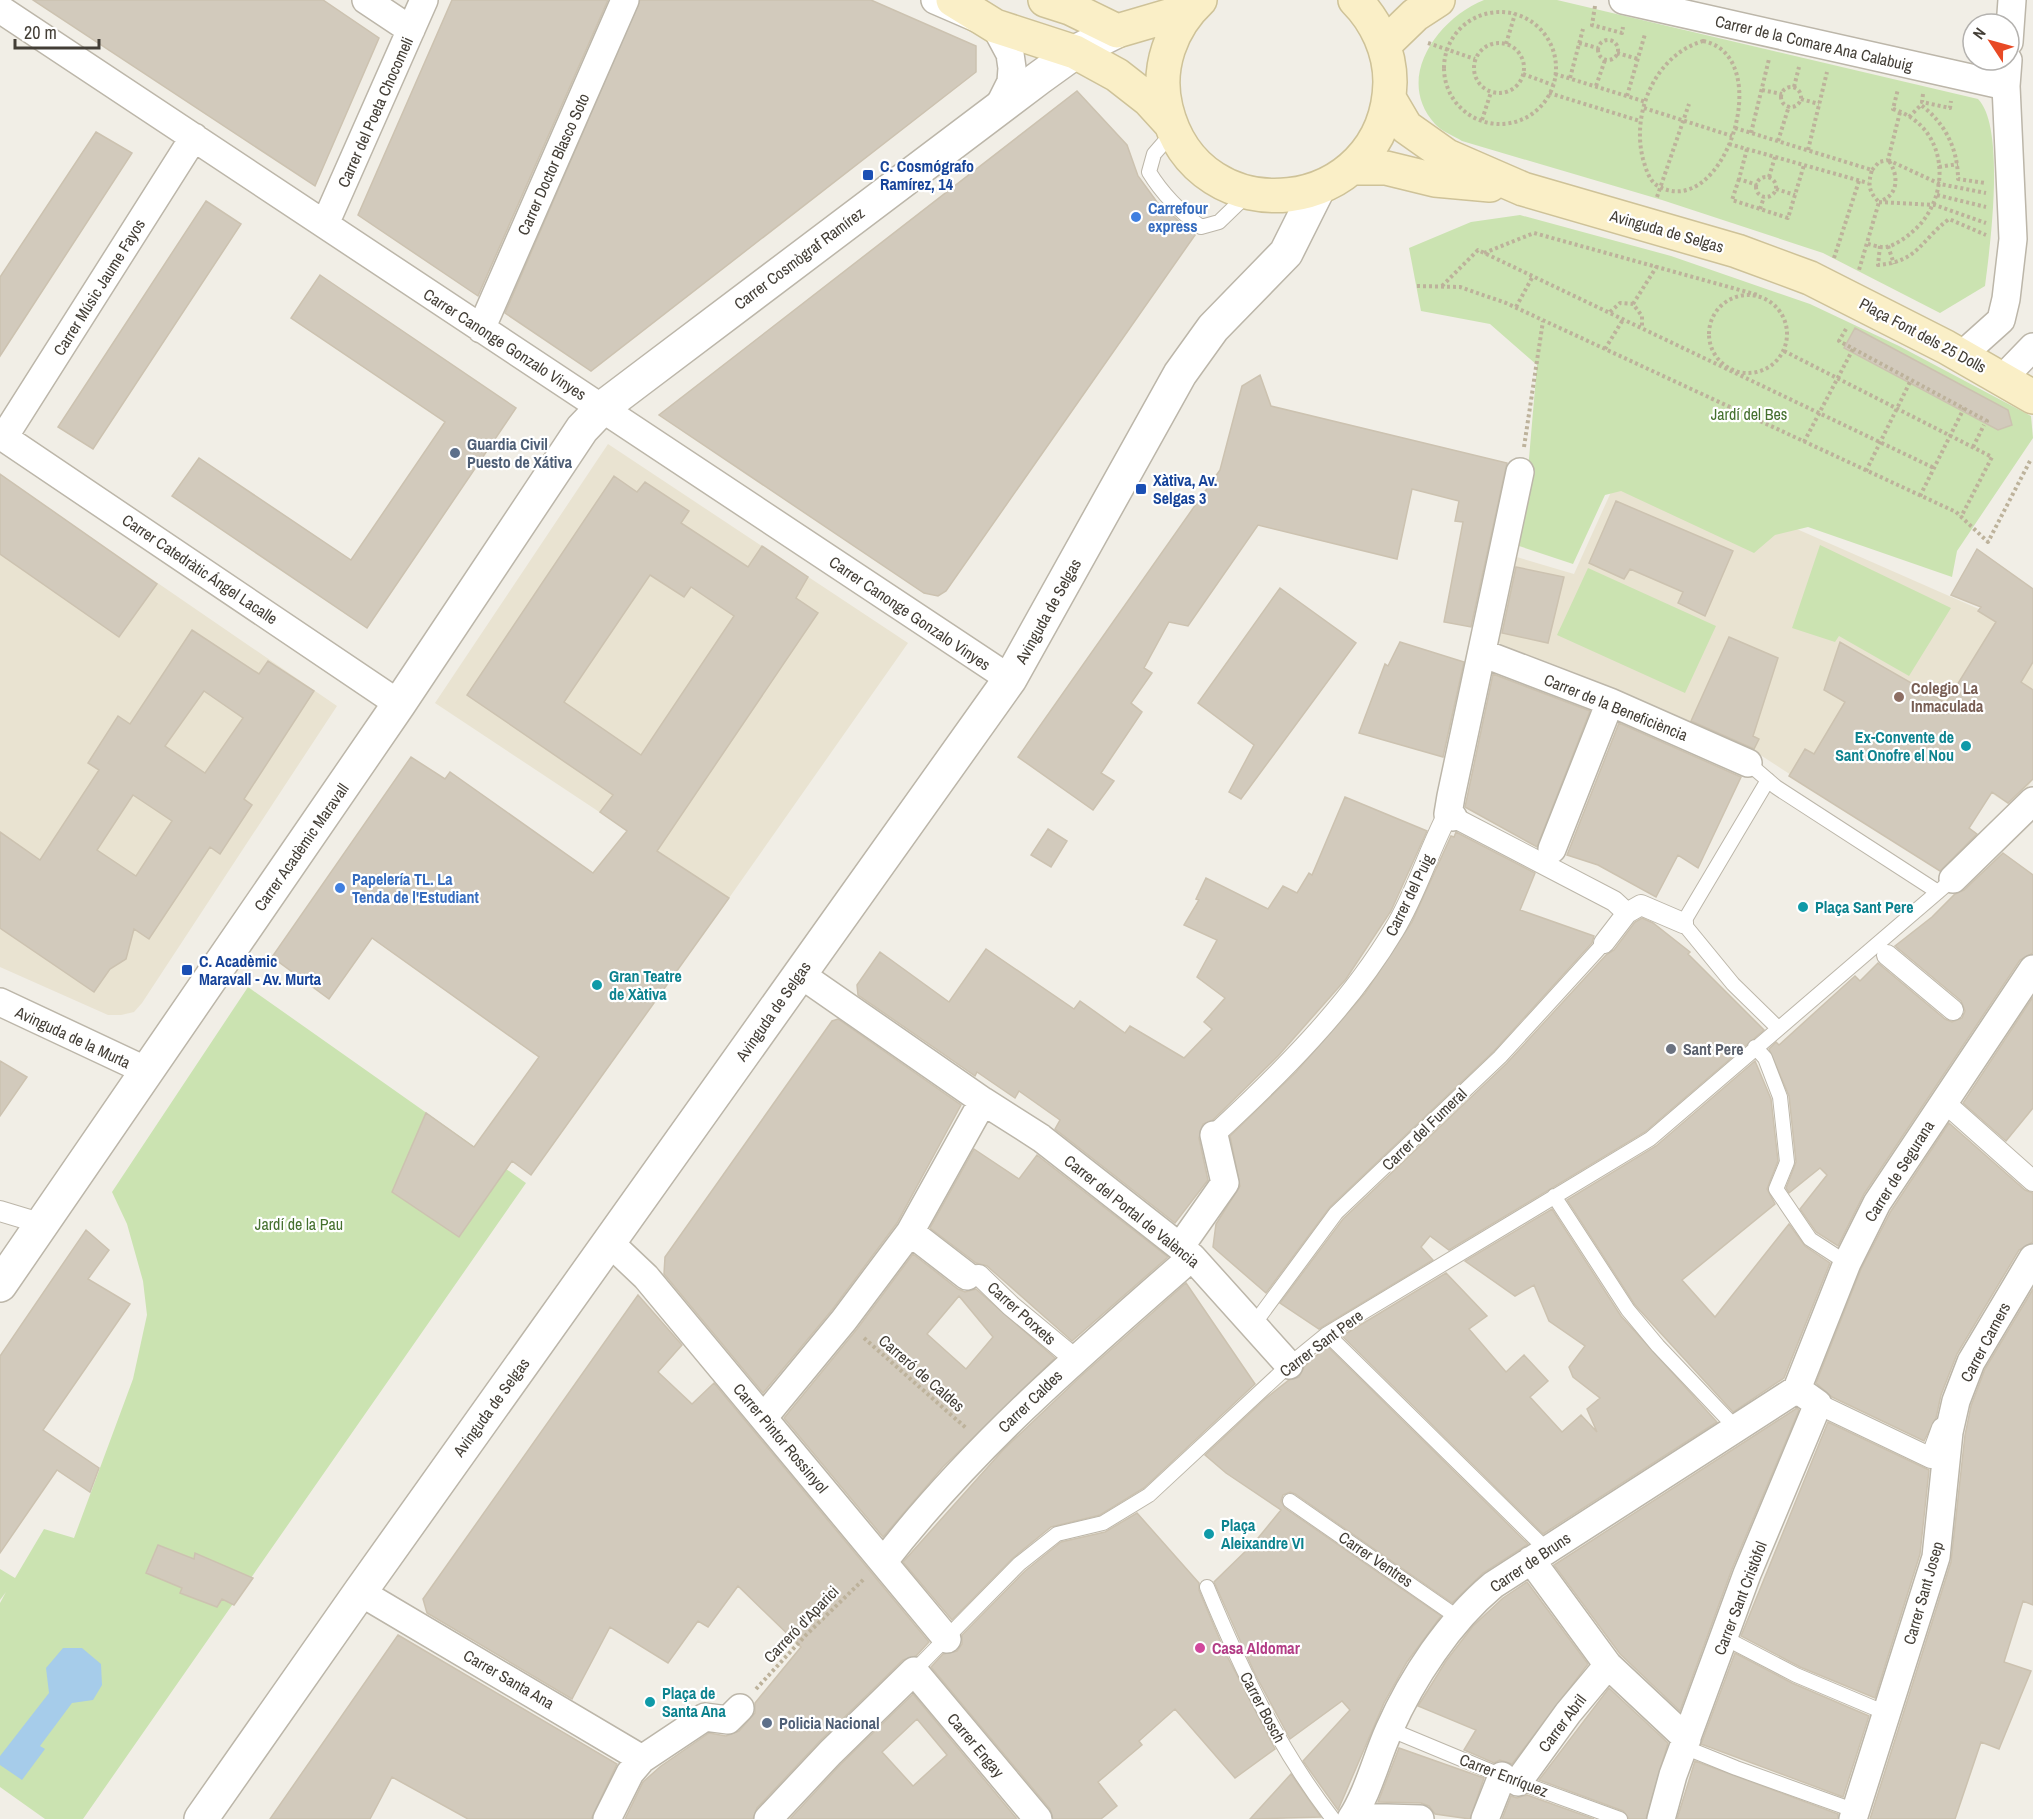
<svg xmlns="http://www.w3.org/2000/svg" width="2033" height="1819" font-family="'Archivo Narrow',sans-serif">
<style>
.education{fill:#e9e3d1}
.green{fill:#cbe3b1}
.water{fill:#a6ccea}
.building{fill:#d2cabc;stroke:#ccc2b0;stroke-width:1.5;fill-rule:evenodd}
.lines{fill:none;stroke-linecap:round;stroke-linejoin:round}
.service-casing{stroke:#bcb6a9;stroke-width:16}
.pedestrian-casing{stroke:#bcb6a9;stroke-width:22}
.minor-casing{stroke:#bcb6a9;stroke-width:30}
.tertiary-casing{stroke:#bcb6a9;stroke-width:36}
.secondary-casing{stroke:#cec298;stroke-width:36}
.path{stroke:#bdb29b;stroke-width:4;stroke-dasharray:3 3;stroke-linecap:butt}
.service{stroke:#fff;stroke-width:14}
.pedestrian{stroke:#fff;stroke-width:20}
.minor{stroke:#fff;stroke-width:27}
.tertiary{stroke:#fff;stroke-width:33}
.secondary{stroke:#faefc7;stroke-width:33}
.transit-dot{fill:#1a4fb4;stroke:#fff;stroke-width:2}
.shop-dot{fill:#3f7fe0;stroke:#fff;stroke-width:2}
.service-dot{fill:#5c6f8a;stroke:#fff;stroke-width:2}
.education-dot{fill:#8d6e63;stroke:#fff;stroke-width:2}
.culture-dot{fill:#0f9aa8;stroke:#fff;stroke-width:2}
.worship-dot{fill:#6b7280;stroke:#fff;stroke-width:2}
.hotel-dot{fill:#d1479c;stroke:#fff;stroke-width:2}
.labels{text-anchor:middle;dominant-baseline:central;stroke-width:4.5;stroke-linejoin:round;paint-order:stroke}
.street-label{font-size:16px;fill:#433e36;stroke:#fff}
.transit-label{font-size:16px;font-weight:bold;fill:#164399;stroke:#fff;text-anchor:start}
.shop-label{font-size:16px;font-weight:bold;fill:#366cbe;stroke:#fff;text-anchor:start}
.park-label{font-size:16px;fill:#45702e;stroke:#fff}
.service-label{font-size:16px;font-weight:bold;fill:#4e5e75;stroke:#fff;text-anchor:start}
.education-label{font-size:16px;font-weight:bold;fill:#785e54;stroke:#fff;text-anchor:start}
.culture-label{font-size:16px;font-weight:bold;fill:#0d838f;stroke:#fff;text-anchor:start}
.worship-label{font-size:16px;font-weight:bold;fill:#5b616d;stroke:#fff;text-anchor:start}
.hotel-label{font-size:16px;font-weight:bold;fill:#b23c85;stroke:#fff;text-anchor:start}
</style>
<rect width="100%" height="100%" fill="#f1eee6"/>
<path class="education" d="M608,444L908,643L729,898L435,703Z
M9,481L337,706L142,1003L134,1012L121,1015H108L0,967V494Z
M1616,481L1767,516L2006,621L2033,640V779L2014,808L1991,793L1941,872L1748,747L1502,647L1496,638L1510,555L1574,574Z"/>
<path class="green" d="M1484,0H1557L1978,99C2006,127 1990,247 1985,286L1940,313L1823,253L1662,200L1462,141C1454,136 1441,131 1435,124C1394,79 1437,19 1484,0Z
M1520,215L1671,256L1810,304L1899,346L2031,416L2033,438L1957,551L1952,577L1808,527L1775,535L1754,553L1621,491L1605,495L1573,564L1513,544L1528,470L1537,365L1490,324L1421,311L1409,248L1471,222Z
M1820,545L1951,608L1909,676L1839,636L1835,642L1792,628Z
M1588,568L1716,626L1685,693L1557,635Z
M248,987L526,1183L83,1819H45L0,1787V1603L6,1592L0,1600V1569L15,1578L44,1529L74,1538L133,1379L147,1315L143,1281L127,1224L112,1192Z"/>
<path class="water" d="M63,1648H82L101,1664L102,1685L93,1700L72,1703L40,1746L45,1749L22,1780L0,1765V1756L49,1693L46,1668Z"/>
<path class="building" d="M33,0H323L379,38L315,186Z
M452,0H608L478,296L358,215Z
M640,0H871L976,46V72L591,371L505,313Z
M1077,91L1127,145L1138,176L1157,202L1195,235L946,591L938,596L924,593L659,415Z
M96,132L132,153L0,356V277Z
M206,201L241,224L93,449L58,427Z
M320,275L516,408L367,628L172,496L199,458L351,560L445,422L291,318Z
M1855,328L2008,410L2012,425L1998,430L1844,348Z
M1260,375L1271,406L1507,463L1471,627L1444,622L1463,522L1455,521L1459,501L1412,489L1397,559L1258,525L1188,626L1169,622L1144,668L1152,673L1131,703L1142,712L1101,773L1114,781L1093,810L1018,757L1220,470L1242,386Z
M0,474L157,584L119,637L0,554Z
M614,476L637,492L645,482L689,511L681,523L748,567L762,546L808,577L796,598L818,613L657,851L729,898L531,1175L512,1161L459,1237L392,1192L426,1113L474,1147L539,1057L372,938L329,999L272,957L411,757L445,779L450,772L593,873L627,831L600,812L613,795L467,695ZM650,575L684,597L691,587L734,616L641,755L564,702Z
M1616,501L1733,551L1705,616L1678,603L1683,592L1630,569L1624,579L1589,563Z
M1977,549L2033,589V662L2021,682L2033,690V779L2008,803L1992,792L1969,828L1977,834L1940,871L1789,776L1805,749L1814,754L1845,702L1824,690L1840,642L1946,703L1996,622L1978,611L1981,607L1951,595Z
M1516,567L1564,577L1548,643L1502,633Z
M1280,588L1356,643L1241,799L1229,792L1254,745L1198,703Z
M192,630L259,674L268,661L314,691L244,799L252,805L220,854L210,847L149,939L134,929L126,959L110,969L94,992L0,928V832L40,860L99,770L88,763L118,716L130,724ZM204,691L243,718L205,773L165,746ZM133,795L172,821L136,876L97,850Z
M1729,637L1778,658L1753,736L1759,739L1754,749L1691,721Z
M1400,642L1464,662L1443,757L1359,733L1385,664L1388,666Z
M1493,674L1590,711L1537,847L1465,807Z
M1619,723L1741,777L1698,868L1678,855L1656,897L1598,865L1567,855Z
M1345,797L1427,831L1391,911L1346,979L1279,1055L1213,1120L1203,1124L1199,1138L1208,1180L1175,1223L1055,1129L1060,1120L1019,1091L1015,1098L977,1072L975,1076L858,995L857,985L880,952L949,1002L986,949L1074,1009L1080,1001L1125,1033L1130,1026L1184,1058L1212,1029L1204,1022L1225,998L1197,977L1217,940L1184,925L1199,900L1196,899L1206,878L1268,909L1283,886L1297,893L1309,873L1312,875Z
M1048,829L1067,841L1051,867L1031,855Z
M1456,832L1535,873L1520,910L1594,936L1592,943L1494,1051L1330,1207L1266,1293L1213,1247L1216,1224L1240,1186L1230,1136L1296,1072L1365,993L1412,922L1451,836L1454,837Z
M2003,853L2033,875V953L2020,960L1864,1194L1838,1246L1816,1232L1800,1209L1827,1175L1820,1168L1789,1193L1786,1188L1796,1162L1789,1096L1769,1049L1776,1042L1779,1045L1855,976L1860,981L1878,963L1945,1019L1952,1022L1962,1018L1965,1011L1961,1001L1895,946L1932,917L1955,894L1964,890Z
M1642,918L1653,923L1690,952L1688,954L1764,1030L1645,1132L1449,1250L1430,1236L1421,1247L1433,1260L1319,1329L1280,1303L1343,1219L1507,1063L1606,955L1614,950L1635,922Z
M2033,997V1108L2006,1141L1963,1103Z
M838,1019L961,1105L897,1223L832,1310L763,1393L664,1274L665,1257L832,1021Z
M0,1061L27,1077L0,1116Z
M1755,1061L1771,1099L1778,1161L1767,1189L1775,1204L1682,1280L1715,1317L1789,1224L1805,1246L1830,1263L1784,1378L1733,1412L1635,1305L1567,1200L1656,1146Z
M1949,1123L2025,1190L2033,1193V1242L2019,1250L1957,1354L1941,1395L1936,1418L1924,1441L1832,1397L1816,1383L1861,1269L1891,1211Z
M974,1149L1019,1179L1037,1155L1168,1257L1072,1341L987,1266L976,1263L930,1228Z
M1552,1209L1621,1316L1717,1422L1543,1534L1342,1336L1446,1273L1487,1316L1469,1329L1506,1372L1524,1355L1548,1381L1530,1397L1562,1432L1581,1415L1597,1432L1587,1409L1600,1398L1573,1377L1569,1367L1585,1346L1549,1321L1534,1285L1515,1296L1465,1261Z
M86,1230L109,1250L88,1279L130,1304L43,1430L99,1468L90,1492L57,1470L0,1553V1356Z
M913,1254L958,1289L965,1292L976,1289L1055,1358L943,1467L883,1537L784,1418L857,1329ZM959,1296L993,1337L966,1369L927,1334Z
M1186,1283L1255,1384L1144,1488L1100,1515L1051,1527L1013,1558L952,1620L903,1562L1003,1450L1081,1376Z
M2033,1289V1605L2023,1601L2004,1662L2031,1671L1999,1749L1981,1742L1955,1819H1870L1951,1562L1965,1435L1971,1406L1985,1369Z
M638,1295L682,1345L658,1372L692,1404L714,1383L929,1642L916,1656L903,1660L819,1742L757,1808L753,1819H625L643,1782L661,1766L709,1733L726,1736L739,1731L755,1713V1703L801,1647L738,1586L708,1627L698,1621L668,1663L610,1627L572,1699L427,1613L423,1599Z
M1327,1346L1528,1544L1483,1573L1452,1603L1295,1494L1290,1492L1283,1495L1281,1501L1285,1508L1441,1616L1407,1662L1384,1703L1338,1810L1303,1761L1350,1710L1342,1701L1290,1739L1255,1674L1214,1582L1254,1543L1281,1510L1226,1473L1205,1455L1265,1399L1289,1380L1299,1377L1304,1367Z
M1797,1408L1799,1410L1732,1569L1680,1711L1620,1654L1554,1565Z
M1828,1422L1929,1470L1920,1554L1875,1698L1800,1667L1741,1636Z
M1137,1513L1199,1583V1590L1225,1652L1275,1749L1235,1778L1175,1709L1139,1741L1142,1745L1098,1782L1117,1806L1101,1819H1053L1050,1809L931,1667L943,1654L957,1651L962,1644V1635L1025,1571L1061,1542L1105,1532Z
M158,1545L194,1559L195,1553L253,1578L234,1605L222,1599L217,1607L180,1593L182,1588L146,1573Z
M1527,1582L1588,1664L1512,1764L1500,1760L1494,1763L1464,1750L1476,1730L1418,1706L1446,1661L1473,1626L1503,1598Z
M398,1635L617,1764L591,1819H468L392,1777L370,1819H270Z
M1735,1653L1792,1683L1869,1716L1843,1797L1701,1744Z
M1609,1688L1668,1743L1646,1819H1629L1623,1811L1539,1780Z
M913,1694L1017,1819H790L841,1764ZM917,1719L947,1755L913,1786L882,1752Z
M1399,1748L1484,1778L1470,1819L1435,1814L1429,1806L1421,1803L1378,1802Z
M1695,1761L1838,1814V1819H1677Z
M1291,1774L1321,1817L1250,1819Z
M1527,1795L1594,1819H1502L1511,1796L1517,1798Z"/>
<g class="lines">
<g class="service-casing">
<path id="service" d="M1174,131L1154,154L1149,172C1163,195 1179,211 1201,227L1219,222L1249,193
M1748,763L1776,787L1938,892
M1768,780L1683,923L1733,984L1778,1028
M1755,1047L1765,1058L1780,1097L1787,1162L1776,1189L1810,1239L1847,1263
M1554,1196L1628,1310L1658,1346L1736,1428
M1254,1324L1336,1213L1500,1057L1604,943
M1327,1334L1547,1550
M1290,1501L1460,1619
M1207,1587C1241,1669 1278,1748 1333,1819
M1725,1638L1796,1675L1886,1713
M914,1671L1019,1564L1057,1534L1103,1523L1149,1495L1289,1365L1327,1334L1650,1139L1953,879
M1389,1729L1502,1776L1620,1819
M1684,1747L1736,1768L1856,1811"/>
</g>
<g class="pedestrian-casing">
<path id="pedestrian" d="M1453,817L1614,901L1627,913
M1604,943L1627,913L1641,905L1683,923
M1887,955L1953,1010
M1943,1101L2033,1181
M1214,1135C1280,1074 1348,1007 1394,930C1416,894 1428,852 1448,814
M0,1211L43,1224
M967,1276L979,1275L1011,1306L1075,1359
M1818,1404L1931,1458L1942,1428"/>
</g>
<g class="minor-casing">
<path id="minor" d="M366,0L411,30
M935,0L995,26L1010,54L1012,68L1011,82L998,108
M1623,0L2006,86
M0,9L1010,679
M2009,42L2012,0
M325,224L424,0
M481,329L625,0
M1962,355L2001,320L2006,299L2013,239L2006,86L2008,60
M2003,378L2033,347
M0,435L399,704
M4,437L194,137
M1482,653L1610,702L1748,763
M1453,817L1448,814L1451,796L1520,472
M1552,849L1610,702
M1953,879L2033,801
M800,974L983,1101L1041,1138L1180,1247L1192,1257L1289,1365
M0,1002L147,1071
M910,1232L967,1276
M609,1242L646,1277L947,1639
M1180,1247L1225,1183L1214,1135
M1797,1389L1847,1263L1877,1203L2033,969
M764,1417L844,1320L910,1232L983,1101
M1531,1560L1608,1665L1687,1739
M884,1561C973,1446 1083,1352 1192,1257
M360,1592L642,1759L630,1773L607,1819
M642,1759L705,1717L728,1720L740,1708
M1518,1782L1568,1713L1608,1665
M1353,1817L1420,1819
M768,1819L830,1753L914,1671L1038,1819
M1351,1819C1368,1793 1376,1759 1389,1730C1412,1678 1449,1622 1493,1585L1797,1389
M1485,1819L1502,1776
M1661,1819L1673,1775L1747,1574L1818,1404L1797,1389
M1853,1819L1936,1557L1949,1432L1956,1401L1971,1362L2033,1258"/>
</g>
<g class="tertiary-casing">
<path id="tertiary" d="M0,1285L399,704L582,429L602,408L639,380L1039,78L1075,52L1117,31
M201,1819L360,1592L1010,679L1180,374L1213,328L1286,253L1318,189"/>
</g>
<g class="secondary-casing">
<path id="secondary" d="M953,0L995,26L1075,52L1117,75L1149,100L1170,123
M1045,0L1070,8L1117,31L1189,10
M1200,0C1171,27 1156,68 1166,108C1198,239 1387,217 1390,82C1390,51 1376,21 1355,0
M1384,45L1415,15L1438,0
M1389,98L1406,127L1447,156L1523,189L1737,251L1810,278L1946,347L2033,397
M1352,168H1386L1435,180L1490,185"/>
</g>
<path class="path" d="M1595,6L1592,25L1622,33L1623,27
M1444 68a56 56 0 1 1 112 0a56 56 0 1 1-112 0Z
M1598 50a10 10 0 1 1 20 0a10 10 0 1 1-20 0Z
M1703,41C1778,56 1724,223 1658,186C1649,181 1646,169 1643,159C1631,113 1655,55 1703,41Z
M1428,43L1475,59
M1579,43L1598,48
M1474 68a25 25 0 1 1 50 0a25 25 0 1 1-50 0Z
M1506,44L1515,14
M1617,53L1638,59
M1523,74L1553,85
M1555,74L1646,102
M1570,78L1583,29
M1596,86L1605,60
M1794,87L1799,67
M1781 97a10 10 0 1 1 20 0a10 10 0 1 1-20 0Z
M1762,90L1782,94
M1549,93L1640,121
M1923,94L1922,102L1950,108L1951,101
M1627,96L1645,34
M1801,99L1819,104
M1644,108L1732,136
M1909,117L1921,105C1945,123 1958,149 1958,179L1985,183
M1482,120L1491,92
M1735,128L1872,170C1868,184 1868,191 1879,202L1859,270
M1751,133L1769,59
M1778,141L1789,106
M1729,144L1868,183
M1747,149L1739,179L1757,185
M1808,150L1827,72
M1888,160L1940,184L1986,193
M1939,167L1958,164
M1872,170L1879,162L1888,160L1900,112
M1769,177L1775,157
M1756 187a10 10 0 1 1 20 0a10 10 0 1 1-20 0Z
M1739,179L1732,200L1788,218L1804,165
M1776,189L1795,195
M1937,195L1986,207
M1657,197L1689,104
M1883,200C1899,193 1898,174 1889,161
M1879,202L1935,205L1986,223
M1760,209L1764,197
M1868,244C1873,245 1881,248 1886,247C1894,246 1905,238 1911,233C1953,199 1950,127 1893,109L1898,89
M1880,246L1878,265C1918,262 1921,240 1949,219L1986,235
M1888,246L1894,264
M1484,253L1534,233L1758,295
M1834,258L1859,181
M1417,286L1460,287L1506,303L1956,512L1988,542L2031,459
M1442,286L1478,250L1934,468
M1709 334a39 39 0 1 1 78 0a39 39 0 1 1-78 0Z
M1633,304L1657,266
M1516,307L1533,276
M1610,312L1620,303L1633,304L1642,316V327
M1846,329L1839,341L1987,421L1985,423
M1605,349L1624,318
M1784,351L1992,457L1961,517
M1804,442L1853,349
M1524,447L1543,321
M1973,447L1984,425
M1866,471L1911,380
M1920,496L1964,408
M864,1338L966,1428
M756,1689L806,1635L864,1579"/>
<use href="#service" class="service"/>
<use href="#pedestrian" class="pedestrian"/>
<use href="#minor" class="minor"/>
<use href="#tertiary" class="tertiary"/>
<use href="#secondary" class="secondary"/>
</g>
<g class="transit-dot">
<rect x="862" y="169" width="12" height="12" rx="3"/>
<rect x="1135" y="483" width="12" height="12" rx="3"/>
<rect x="181" y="964" width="12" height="12" rx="3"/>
</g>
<g class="shop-dot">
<circle cx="1136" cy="217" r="6"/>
<circle cx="340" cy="888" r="6"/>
</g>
<g class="service-dot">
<circle cx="455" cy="453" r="6"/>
<circle cx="767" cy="1723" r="6"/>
</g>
<circle class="education-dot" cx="1899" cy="697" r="6"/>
<g class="culture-dot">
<circle cx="1966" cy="746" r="6"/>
<circle cx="1803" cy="907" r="6"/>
<circle cx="597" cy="985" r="6"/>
<circle cx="1209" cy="1534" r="6"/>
<circle cx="650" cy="1702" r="6"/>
</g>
<circle class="worship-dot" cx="1671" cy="1049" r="6"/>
<circle class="hotel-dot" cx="1200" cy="1648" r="6"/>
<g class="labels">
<g class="street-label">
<text transform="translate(1814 43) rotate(13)">Carrer de la Comare Ana Calabuig</text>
<text transform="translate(375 112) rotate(-66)">Carrer del Poeta Chocomeli</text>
<text transform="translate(553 164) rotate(-66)">Carrer Doctor Blasco Soto</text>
<text transform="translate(1667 231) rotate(16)">Avinguda de Selgas</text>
<text transform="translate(799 258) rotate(-37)">Carrer Cosmògraf Ramírez</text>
<text transform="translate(99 287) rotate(-58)">Carrer Músic Jaume Fayos</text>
<text transform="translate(1923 335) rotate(28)">Plaça Font dels 25 Dolls</text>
<text transform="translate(505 344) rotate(33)">Carrer Canonge Gonzalo Vinyes</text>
<text transform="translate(200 569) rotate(34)">Carrer Catedràtic Ángel Lacalle</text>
<text transform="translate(1048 611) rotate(-61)">Avinguda de Selgas</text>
<text transform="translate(910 613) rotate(34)">Carrer Canonge Gonzalo Vinyes</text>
<text transform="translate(1616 707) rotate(22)">Carrer de la Beneficiència</text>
<text transform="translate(301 847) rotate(-55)">Carrer Acadèmic Maravall</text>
<text transform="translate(1409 895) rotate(-64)">Carrer del Puig</text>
<text transform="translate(773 1011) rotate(-55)">Avinguda de Selgas</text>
<text transform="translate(73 1037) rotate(25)">Avinguda de la Murta</text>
<text transform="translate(1424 1129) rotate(-44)">Carrer del Fumeral</text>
<text transform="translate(1899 1171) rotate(-58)">Carrer de Segurana</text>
<text transform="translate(1132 1211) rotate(39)">Carrer del Portal de València</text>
<text transform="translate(1022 1313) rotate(42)">Carrer Porxets</text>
<text transform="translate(1985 1342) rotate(-62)">Carrer Carners</text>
<text transform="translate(1321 1343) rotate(-37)">Carrer Sant Pere</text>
<text transform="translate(922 1373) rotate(41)">Carreró de Caldes</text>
<text transform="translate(1030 1401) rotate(-44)">Carrer Caldes</text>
<text transform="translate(491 1407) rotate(-54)">Avinguda de Selgas</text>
<text transform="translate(781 1438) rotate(50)">Carrer Pintor Rossinyol</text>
<text transform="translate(1376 1559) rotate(34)">Carrer Ventres</text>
<text transform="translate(1530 1562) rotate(-34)">Carrer de Bruns</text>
<text transform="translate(1923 1593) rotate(-74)">Carrer Sant Josep</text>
<text transform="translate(1740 1598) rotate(-69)">Carrer Sant Cristòfol</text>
<text transform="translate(801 1624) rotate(-46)">Carreró d'Aparici</text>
<text transform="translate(509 1679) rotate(30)">Carrer Santa Ana</text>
<text transform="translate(1263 1707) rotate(62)">Carrer Bosch</text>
<text transform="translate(1562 1723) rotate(-53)">Carrer Abril</text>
<text transform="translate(976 1745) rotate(50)">Carrer Engay</text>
<text transform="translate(1504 1775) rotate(21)">Carrer Enríquez</text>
</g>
<g class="transit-label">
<text x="880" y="166">C. Cosmógrafo<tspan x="880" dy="18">Ramírez, 14</tspan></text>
<text x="1153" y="480">Xàtiva, Av.<tspan x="1153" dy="18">Selgas 3</tspan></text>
<text x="199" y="961">C. Acadèmic<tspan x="199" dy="18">Maravall - Av. Murta</tspan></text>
</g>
<g class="shop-label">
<text x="1148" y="208">Carrefour<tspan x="1148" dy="18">express</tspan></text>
<text x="352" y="879">Papelería TL. La<tspan x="352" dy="18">Tenda de l'Estudiant</tspan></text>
</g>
<g class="park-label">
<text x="1749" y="414">Jardí del Bes</text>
<text x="299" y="1224">Jardí de la Pau</text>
</g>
<g class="service-label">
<text x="467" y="444">Guardia Civil<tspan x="467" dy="18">Puesto de Xátiva</tspan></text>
<text x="779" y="1723">Policia Nacional</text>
</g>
<g class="education-label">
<text x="1911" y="688">Colegio La<tspan x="1911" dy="18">Inmaculada</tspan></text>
</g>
<g class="culture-label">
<text x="1954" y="737" text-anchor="end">Ex-Convente de<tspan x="1954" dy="18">Sant Onofre el Nou</tspan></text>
<text x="1815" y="907">Plaça Sant Pere</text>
<text x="609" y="976">Gran Teatre<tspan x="609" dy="18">de Xàtiva</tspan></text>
<text x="1221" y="1525">Plaça<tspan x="1221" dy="18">Aleixandre VI</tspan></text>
<text x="662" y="1693">Plaça de<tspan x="662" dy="18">Santa Ana</tspan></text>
</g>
<g class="worship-label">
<text x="1683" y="1049">Sant Pere</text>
</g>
<g class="hotel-label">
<text x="1212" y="1648">Casa Aldomar</text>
</g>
</g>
<g transform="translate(1991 42) rotate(306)"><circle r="28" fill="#ffffff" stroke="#b4b2af" stroke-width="1.5"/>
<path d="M0-4.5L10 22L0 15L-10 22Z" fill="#e84a25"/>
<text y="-9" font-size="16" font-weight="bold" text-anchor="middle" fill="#433e36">N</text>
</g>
<path d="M15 39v9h84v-9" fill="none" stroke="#433e36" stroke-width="3"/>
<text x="24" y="39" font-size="18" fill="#433e36" stroke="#ffffff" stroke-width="4.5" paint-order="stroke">20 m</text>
</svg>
